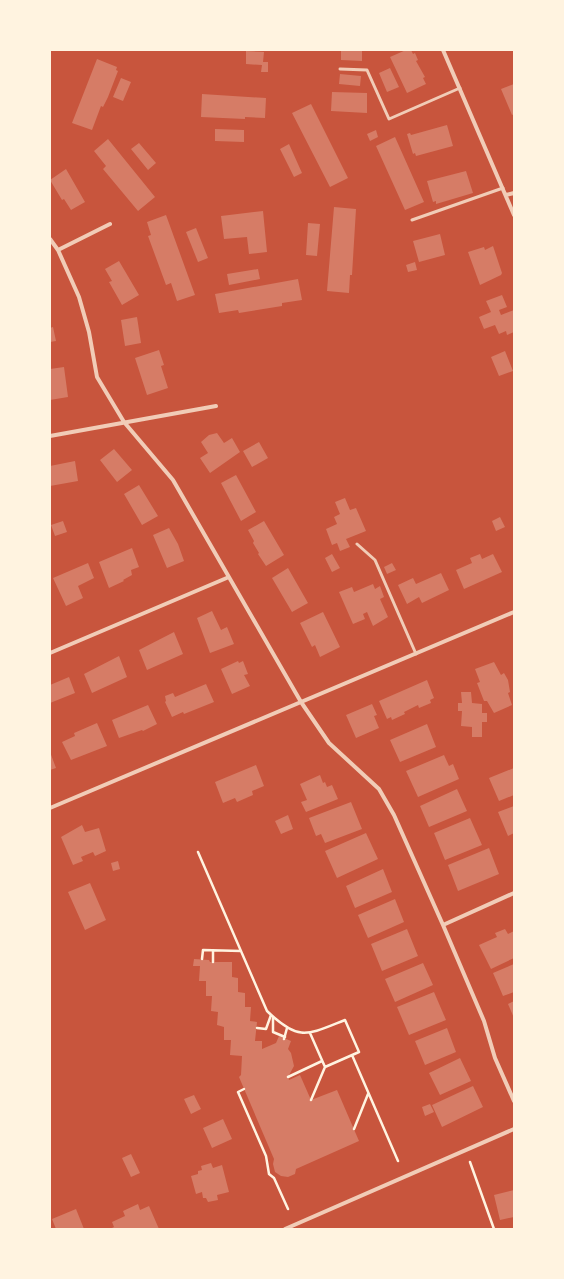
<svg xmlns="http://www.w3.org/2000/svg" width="564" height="1279" font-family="Helvetica,sans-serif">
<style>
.building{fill:#d67c66}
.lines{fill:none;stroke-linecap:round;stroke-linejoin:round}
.path{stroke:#fff3e0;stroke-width:2.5}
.service{stroke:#f1ccb7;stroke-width:3}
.minor{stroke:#f1ccb7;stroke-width:4}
</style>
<rect width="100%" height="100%" fill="#c8553d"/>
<path class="building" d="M341,50H362V61L341,60Z
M406,50H411L413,54L415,53L418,60L416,61L425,77L423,78L426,84L407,93L390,57Z
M246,51L264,52L263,62H268V72H261L262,65L246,64Z
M97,59L117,67L116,70L118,71L108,97L103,107L101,106L92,130L72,123Z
M390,68L399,87L387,92L379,73Z
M340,74L361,76L360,86L339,84Z
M121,78L131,82L123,101L113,97Z
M514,84V114L512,115L501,89Z
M332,92L367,93V113L331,111Z
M202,94L266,98L265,118L245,117V119L201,117Z
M311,104L348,178L330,187L292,113Z
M447,125L453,146L416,156L415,153L413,154L407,134L410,133L411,135Z
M215,129L244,130V142L215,141Z
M376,130L378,137L370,141L367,134Z
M395,137L424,202L405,210L376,146Z
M108,139L155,197L138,211L103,169L106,166L94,151Z
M139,143L156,163L148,170L131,149Z
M289,144L302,173L294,177L280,149Z
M66,169L85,202L71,210L64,199L62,200L50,180Z
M466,171L473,193L436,204V201L433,202L427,181Z
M334,207L356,209L352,275H350L349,293L327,291Z
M263,211L267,252L249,254L247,237L224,239L221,216Z
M166,215L195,295L177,301L171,283L166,285L148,236L151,235L147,222Z
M308,223L320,224L317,256L306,255Z
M196,228L208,258L198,262L186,232Z
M440,234L445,255L419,262L413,241Z
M493,246L502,273L501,275L480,285L468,252L484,247L485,250Z
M119,261L139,295L122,305L109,282L112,281L105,269Z
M415,262L417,270L408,272L406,265Z
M258,269L260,279L229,285L227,274Z
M298,279L302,300L282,303V306L239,313L238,310L219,313L215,294Z
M502,295L507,307L499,310L501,315L514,310V332L507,335L506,331L499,334L495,325L484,329L479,317L491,312L486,301Z
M137,317L141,343L125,346L121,320Z
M53,327L56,341L50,342V328Z
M159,350L164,365L161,366L168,388L147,395L135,358Z
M505,351L513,371L499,376L491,357Z
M64,367L68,397L50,400V369Z
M217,433L224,443L232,438L240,452L210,473L200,458L208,453L201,442L209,435Z
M259,442L268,458L252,467L243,451Z
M114,449L132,470L117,482L100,460Z
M75,461L78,481L50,486V466Z
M236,475L256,512L241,521L221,483Z
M139,485L158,516L142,525L124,494Z
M345,498L350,510L356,508L366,531L346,539L350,547L340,551L337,543L332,545L326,529L337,524L334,517L340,514L335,502Z
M500,517L505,527L496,531L492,521Z
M63,521L67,532L55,536L51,525Z
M264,521L284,555L266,566L258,554L259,553L253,543L254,541L248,530Z
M169,528L178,544L184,561L167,568L153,535Z
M132,548L139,567L131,570L132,575L123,580L124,581L109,588L99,562Z
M332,554L340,568L332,572L325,558Z
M480,554L482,559L493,554L502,572L464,589L456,570L472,563L470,558Z
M88,563L94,578L78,586L83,598L66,606L53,578Z
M392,563L396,570L387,574L384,567Z
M288,568L308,603L292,612L272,578Z
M441,573L449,590L422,603L419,597L407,604L398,585L413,578L416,584Z
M373,584L375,589L380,586L384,597L380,599L388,617L373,626L367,612L363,614L365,619L353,624L339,592L352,587L354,592Z
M212,611L221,630L227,627L234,644L210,653L197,618Z
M323,612L340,647L320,657L315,645L312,647L300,623Z
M174,632L183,654L147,670L139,650Z
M119,656L127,677L92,693L84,674Z
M238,661L239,663L243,661L248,674L244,675L250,686L232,694L221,669Z
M494,662L501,675L504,673L508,680L510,692L508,693L512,705L494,713L487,701H484L477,683L480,682L475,669Z
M69,677L75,693L50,703V685Z
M427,680L434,698L430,700L431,703L419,708L418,705L404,712L405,714L392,720L391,717L387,719L379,701Z
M206,684L214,702L184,714L183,712L172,717L165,702L166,701L165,696L173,693L175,697Z
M461,692H471L472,703L482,704V713H487V722H482V737H472V727L461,726L462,711H458V703H462Z
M372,704L377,715L374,716L379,728L356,738L346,715Z
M148,705L157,724L143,731L142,730L119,738L112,720Z
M97,723L107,746L71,760L62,742L75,736L74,733Z
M427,724L436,747L400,762L390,740Z
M50,752L56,768L50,770Z
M444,755L449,766L453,764L459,779L418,797L406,771Z
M256,765L264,786L252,791L253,795L237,802L235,798L223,803L215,782Z
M514,768V795L499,801L489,778Z
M320,775L323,783L325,782L327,787L332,785L338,799L306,812L301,802L307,800L300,784Z
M457,789L467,811L429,827L420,806Z
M351,802L362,829L325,843L321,834L316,836L309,818Z
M514,806V833L508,836L498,812Z
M288,815L293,829L281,834L275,821Z
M470,818L482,845L445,860L434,833Z
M82,825L85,832L99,828L106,851L95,856L93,852L81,857L83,861L73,865L61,837Z
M366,833L378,859L337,878L325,851Z
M489,848L499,874L458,891L448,865Z
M118,861L120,869L113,871L111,863Z
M383,869L392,892L355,908L346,886Z
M90,883L106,920L85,930L68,892Z
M395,899L404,922L368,938L358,915Z
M407,929L418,956L382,971L371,944Z
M505,929L508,934L514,931V958L491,969L479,945L497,937L495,933Z
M194,959L209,960L210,962H232V977L238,978V992L245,993V1007H251L250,1021L257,1022L255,1041H262V1049L276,1043L279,1036L291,1041L288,1049L291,1053L294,1066L288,1077L289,1080L300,1075L311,1100L337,1090L359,1141L296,1169L295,1174L288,1177L281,1176L275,1172L273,1164L274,1159L239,1077L241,1075L242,1056L230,1055L231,1040H224V1027L217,1025L218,1012L211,1011L212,996H206V981H199L200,966H193Z
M423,963L433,985L395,1002L385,979Z
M514,964V992L503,996L493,973Z
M434,992L446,1020L409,1035L397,1007Z
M514,1001V1018L508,1004Z
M447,1028L456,1052L425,1065L415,1041Z
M460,1058L471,1081L440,1095L429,1073Z
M473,1086L483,1107L442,1127L432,1105Z
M194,1095L201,1109L191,1114L184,1099Z
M430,1104L434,1112L425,1116L422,1107Z
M223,1119L232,1139L212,1148L203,1128Z
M131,1154L140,1173L131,1177L122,1158Z
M211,1163L213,1168L222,1165L229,1192L217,1195L218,1200L208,1202L206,1198H203L202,1192L196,1194L191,1176L198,1174V1171L202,1170L201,1166Z
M514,1190V1217L500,1220L494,1195Z
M138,1204L140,1210L149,1206L159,1229H110L114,1227L112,1222L125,1216L123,1211Z
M76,1209L84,1229H56L52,1219Z"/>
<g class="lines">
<path class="path" d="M198,852L267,1011C299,1042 307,1035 345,1020L359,1052L325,1067L311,1100
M202,959L203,950L241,951
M213,962V951
M273,1018V1032L285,1037
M257,1028L266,1029L271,1015
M310,1033L325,1067
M284,1039L287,1028
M352,1055L398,1161
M288,1077L322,1061
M244,1089L238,1092L266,1156L269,1174L274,1178L288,1209
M354,1129L368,1094
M470,1162L494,1229"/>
<path class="service" d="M340,69L367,70L389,119L460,88
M412,220L503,188
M357,544L375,560L416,654"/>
<path class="minor" d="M443,50L514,215
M506,195L514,193
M50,239L58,250L79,297L89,332L97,377L124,422L173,480L301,702L329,743L379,789L394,815L443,925L484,1021L495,1058L514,1101
M58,250L110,224
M50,436L216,406
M50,653L229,577
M50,808L514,612
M443,925L514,893
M285,1229L514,1129"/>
</g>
<rect width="564" height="1279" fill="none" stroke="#fff3e0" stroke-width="102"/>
</svg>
